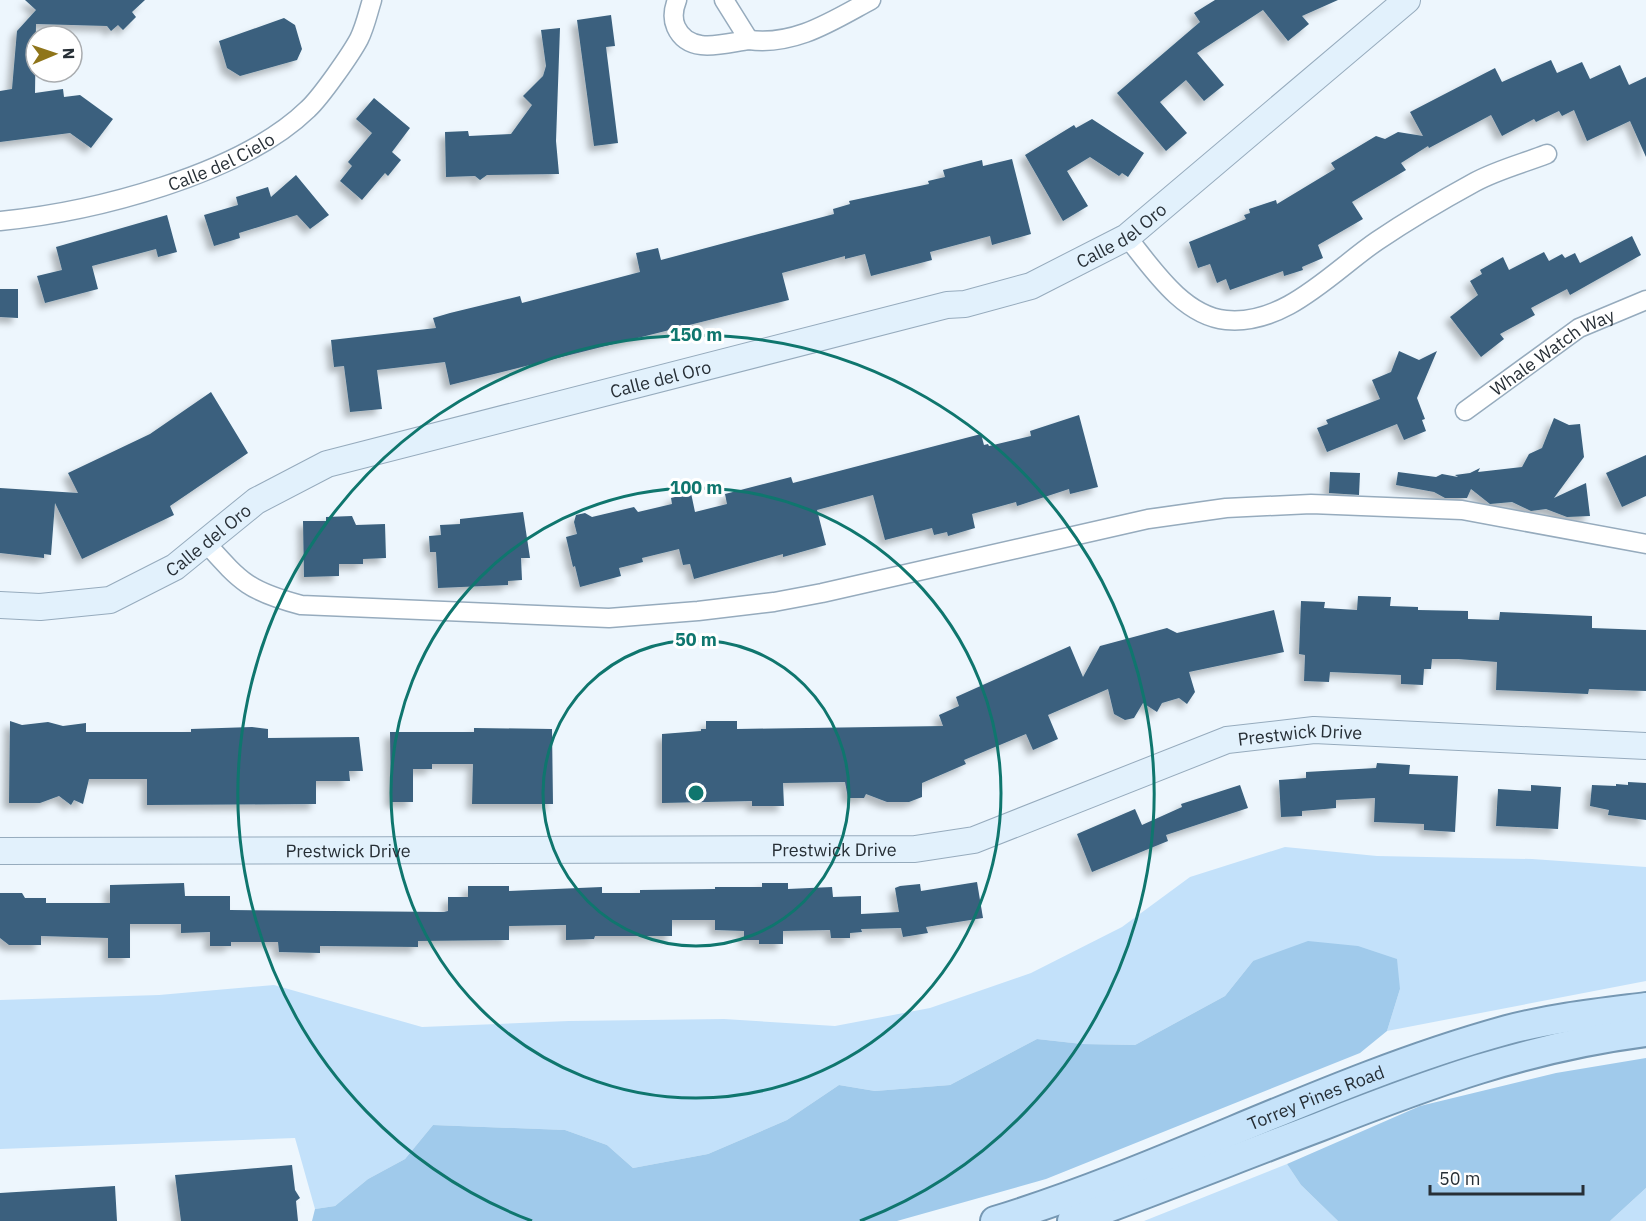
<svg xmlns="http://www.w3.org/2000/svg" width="1646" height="1221" font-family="'IBM Plex Sans',sans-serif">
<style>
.green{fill:#c3e1fa}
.forest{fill:#a0caeb}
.building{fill:#3a617e;filter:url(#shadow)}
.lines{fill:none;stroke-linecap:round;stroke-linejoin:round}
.street-casing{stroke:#96abbd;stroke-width:21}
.secondary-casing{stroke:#96abbd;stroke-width:28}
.primary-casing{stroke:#7698b3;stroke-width:32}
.street{stroke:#fff;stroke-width:18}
.secondary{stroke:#e2f1fc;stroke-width:26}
.primary{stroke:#c6e3fa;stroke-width:28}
.ring{fill:none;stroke:#0f766e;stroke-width:3}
.labels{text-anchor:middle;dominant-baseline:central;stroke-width:6;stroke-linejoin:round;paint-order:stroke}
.street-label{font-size:18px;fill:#272f36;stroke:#fff}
.centre{fill:#0f766e;stroke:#fff;stroke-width:3}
.ring-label{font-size:18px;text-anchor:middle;font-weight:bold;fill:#0f766e;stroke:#fff;stroke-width:6;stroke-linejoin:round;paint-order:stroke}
</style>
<defs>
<filter id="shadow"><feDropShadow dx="-5.5" dy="5.5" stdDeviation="3" flood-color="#0004"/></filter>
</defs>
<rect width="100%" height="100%" fill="#edf6fd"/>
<path class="green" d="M1285,847L1377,856L1532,859L1646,867V981L1387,1031L1400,989L1253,961L1225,996L1135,1045L1082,1044L1037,1039L950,1085L875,1091L839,1085L787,1120L708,1154L633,1168L607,1145L565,1130L433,1125L405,1159L368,1179L335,1206L315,1209L295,1138L0,1149V1000L159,995L274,985L422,1027L569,1021L724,1019L835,1026L930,1008L1031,973L1122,927L1190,877Z
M1287,1164L1301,1185L1338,1221H1144Z
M1646,1188V1221H1610Z"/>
<path class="forest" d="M1308,941L1358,946L1397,959L1400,989L1387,1031L1360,1053L1046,1179L897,1221H312L315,1209L335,1206L368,1179L405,1159L433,1125L565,1130L607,1145L633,1168L708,1154L787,1120L839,1085L875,1091L950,1085L1037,1039L1082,1044L1135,1045L1225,996L1253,961Z
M1646,1058V1188L1610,1221H1338L1301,1185L1287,1164L1420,1106L1556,1073Z"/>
<path class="building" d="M25,0H145L132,12L136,17L123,30L118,25L111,31L107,26L36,24L35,93L63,89L64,97L80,95L113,119L91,148L70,133L0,142V91L12,89L17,31L36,10Z
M1215,0H1338L1302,16L1309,24L1288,41L1263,10L1197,53L1224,85L1204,101L1186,80L1160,102L1187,133L1166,151L1117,93L1200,22L1194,13Z
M611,15L615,46L606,47L618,143L594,146L577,20Z
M284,18L295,25L302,49L297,60L240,76L227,68L219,41Z
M560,28L556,141L559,174L487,175L480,180L475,176L446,177L445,132L468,131L469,136L511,134L532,105L523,96L543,76L546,66L541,30Z
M1551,60L1557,73L1582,62L1590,79L1620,65L1629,85L1646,77V157L1630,121L1587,141L1574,110L1562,116L1559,111L1536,122L1534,119L1502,136L1491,115L1429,148L1428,146L1401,163L1406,170L1352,202L1363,219L1318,245L1323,258L1302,267L1303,270L1284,276L1283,271L1230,290L1226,279L1217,283L1210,264L1198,268L1189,242L1246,219L1244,215L1250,213L1249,209L1276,200L1277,204L1335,169L1331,163L1376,136L1385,139L1398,132L1423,136L1410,112L1495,68L1502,82Z
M374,98L410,128L392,152L401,160L388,176L385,173L362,200L340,181L352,166L348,162L372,133L356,119Z
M1092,119L1144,153L1128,177L1122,173L1119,176L1090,157L1067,171L1088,206L1063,221L1025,155L1074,125L1076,128Z
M1012,159L1031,234L992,245L990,236L930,252L932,260L871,276L865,254L845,259V256L782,273L789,300L450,385L445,362L377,370L382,409L350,412L344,366L334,367L331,340L436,328L433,318L450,313L520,296L522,303L640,272L636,253L658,248L661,260L834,214L833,209L850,204L849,201L929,184L928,181L945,177L943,170L982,160L983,166Z
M296,175L329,215L310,229L297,215L239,233L240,238L214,246L204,215L238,205L236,197L268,187L271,197Z
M167,215L177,252L158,257L156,249L92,266L98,289L45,303L37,276L62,270L56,247Z
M1632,236L1641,255L1570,295L1567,289L1531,308L1535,315L1500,334L1504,339L1481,357L1450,317L1478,295L1470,281L1482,274L1480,270L1503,257L1509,270L1544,252L1549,261L1562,254L1565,258L1575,253L1580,263Z
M0,289H18V318L0,317Z
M1399,351L1419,360L1437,351L1417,398L1425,419L1422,420L1426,431L1404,440L1397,424L1327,452L1317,428L1328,424L1326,420L1380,399L1372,380L1391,372Z
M211,392L248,453L170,506L174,515L82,559L55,503L51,555L44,554V558L0,553V488L78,493L68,473L150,434Z
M1079,415L1098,487L1070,494L1069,489L1017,506L1016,502L972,514L975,528L948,536L947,532L934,535L932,528L885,540L873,495L817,510L826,545L783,557V554L694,579L690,564L683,565L679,549L642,558L643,562L619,568L621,576L580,587L575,566L573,567L566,537L577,534L574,522L576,515L585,513L592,517L634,507L638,512L672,504L671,498L691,493L695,512L727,504L725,494L791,477L793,483L981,434L984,445L988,444L989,446L1031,436L1030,431Z
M1554,418L1569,425L1580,424L1584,457L1554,498L1586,483L1590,516L1567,517L1546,509L1531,511L1512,502L1490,504L1471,489L1467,498H1445L1434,492L1396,485L1398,472L1436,477L1442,474L1458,477L1455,475L1470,473L1480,468L1478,472L1522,467L1529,454L1542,448Z
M1646,455V496L1622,507L1606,473Z
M1330,472L1360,473L1359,495L1329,493Z
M523,512L530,558H521L522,580L508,581V585L438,588L436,552H430L429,536L441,535L440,525L460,524V519Z
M352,516L356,525L385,524L386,558L363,559V564H339V576L304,577L303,521H326V517Z
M1358,596L1391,597L1390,606L1418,607V610L1468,611V619L1499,620L1500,612L1592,616V628L1646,630V691L1589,689L1588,694L1496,690L1497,662L1458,659H1432L1431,669H1424L1423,685L1401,684V675L1330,672L1329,682L1304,681L1305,655L1299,654L1301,601L1325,602L1324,608L1357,610Z
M1274,610L1284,652L1189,672L1195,692L1187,704L1179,698L1162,703L1157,712L1143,703L1134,718L1125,720L1114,714L1108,689L1048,715L1058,739L1033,750L1026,734L964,760L966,764L922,783V797L909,802H887L866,794L864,798H848L845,782L783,783L784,806H752V801L662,803V734L701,731V729H706V721H737V729L943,726L939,715L959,706L956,697L1070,646L1083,677L1100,646L1167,628L1177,633Z
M10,721L22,725L48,722L63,726L86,723V732H191V729L252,727L268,729V738L359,737L363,771H349L350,781H316V804L147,805V779H89L83,804L74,800L71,805L59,796L40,803H9Z
M474,728L552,729L553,804H472L473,764H432V769H413V802H391L390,732H474Z
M1377,763L1410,765L1409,774L1458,776L1455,832L1424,830V824L1374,822L1375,798L1336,800V808L1302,811V816L1281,817L1279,780L1306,778V772L1376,768Z
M1628,782L1646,783V820L1608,815L1609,810L1590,806L1592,785L1616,786V784L1628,785Z
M1240,785L1248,808L1166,835L1168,841L1092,872L1077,834L1135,809L1142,825L1182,807L1181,804Z
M1531,785L1561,787L1558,829L1496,826L1498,789L1531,791Z
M977,882L983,918L926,927L928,933L903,937L901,928L861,929L862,932L850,933V938H831L830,930L783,931V944H759V940H744V931L715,930V920H672V936H595L594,939L566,940V925L509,926V940L418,941V947L320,946V953L279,952L278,942H231V946H210V932L181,933V924H130V958H108V938L41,936V945H9L0,938V893H22L25,898H46V903H110V885L184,883L185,896H230V910L444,912L448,911V897H468V886H509V891L602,887V893H640V890L715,889V887H762V883H788V889L832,887L833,897L861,896V914L899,912L895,888L900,886L920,884L921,891Z
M292,1165L295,1190L300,1198L296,1201L298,1221H181L175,1175Z
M115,1186L117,1221H0V1193Z"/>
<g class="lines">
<g class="street-casing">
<g id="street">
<path d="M677,0C673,10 672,18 676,27C689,56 725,43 749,40L724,0"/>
<path d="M749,40C795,46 832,21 871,0"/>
<path id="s1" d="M0,221C93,212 240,175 308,109C321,97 351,54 359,39C365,27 368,13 372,0"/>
<path d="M1127,237C1152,268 1183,316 1226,320C1285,326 1333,271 1377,241C1408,220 1442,200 1475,182C1497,170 1524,163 1547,154"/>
<path id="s2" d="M1465,411L1579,328L1646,300"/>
<path d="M205,542C241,582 248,591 301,605L609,618L698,611L774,602L822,593L1148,519L1226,508L1311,504L1462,510L1646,544"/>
</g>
</g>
<g class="secondary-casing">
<g id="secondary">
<path id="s3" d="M0,605L40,607L110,600L175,567L256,501L327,464L947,305L965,304L1031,286L1127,237L1407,0"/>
<path id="s4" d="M0,851L915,849L974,840L1227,740L1314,730L1646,746"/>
</g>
</g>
<g class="primary-casing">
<g id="primary">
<path id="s5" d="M995,1221C1168,1168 1332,1078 1507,1030C1552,1018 1599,1013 1646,1007"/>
<path d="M1072,1221C1155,1191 1237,1158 1319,1127C1428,1084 1528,1047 1646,1032"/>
</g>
</g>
<use href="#street" class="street"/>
<use href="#secondary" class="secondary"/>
<use href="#primary" class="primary"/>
</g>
<g class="ring">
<circle cx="696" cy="793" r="153"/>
<circle cx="696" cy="793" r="305"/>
<path d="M532 1221A458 458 0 1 1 860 1221"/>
</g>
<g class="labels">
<g class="street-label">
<text stroke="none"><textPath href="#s1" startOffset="230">Calle del Cielo</textPath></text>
<text stroke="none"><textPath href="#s3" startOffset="1198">Calle del Oro</textPath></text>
<text stroke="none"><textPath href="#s2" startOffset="106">Whale Watch Way</textPath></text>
<text stroke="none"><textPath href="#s3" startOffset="712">Calle del Oro</textPath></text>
<text stroke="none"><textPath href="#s3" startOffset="226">Calle del Oro</textPath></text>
<text stroke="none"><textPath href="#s4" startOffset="1320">Prestwick Drive</textPath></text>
<text stroke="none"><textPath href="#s4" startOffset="834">Prestwick Drive</textPath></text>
<text stroke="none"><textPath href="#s4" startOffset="348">Prestwick Drive</textPath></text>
<text stroke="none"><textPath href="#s5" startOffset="344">Torrey Pines Road</textPath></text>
</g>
</g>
<circle cx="696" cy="793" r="9" class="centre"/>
<g class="ring-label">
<text x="696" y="341">150 m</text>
<text x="696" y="494">100 m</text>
<text x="696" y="646">50 m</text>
</g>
<g transform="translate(54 54) rotate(88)"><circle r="28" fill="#ffffff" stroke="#a9acaf" stroke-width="1.5"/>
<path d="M0-4.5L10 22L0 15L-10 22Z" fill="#8f751a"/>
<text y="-9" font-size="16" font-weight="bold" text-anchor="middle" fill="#272f36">N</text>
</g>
<path d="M1430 1185v9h153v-9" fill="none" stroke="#272f36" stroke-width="3"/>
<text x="1439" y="1185" font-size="18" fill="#272f36" stroke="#ffffff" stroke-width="4.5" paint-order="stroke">50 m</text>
</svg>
